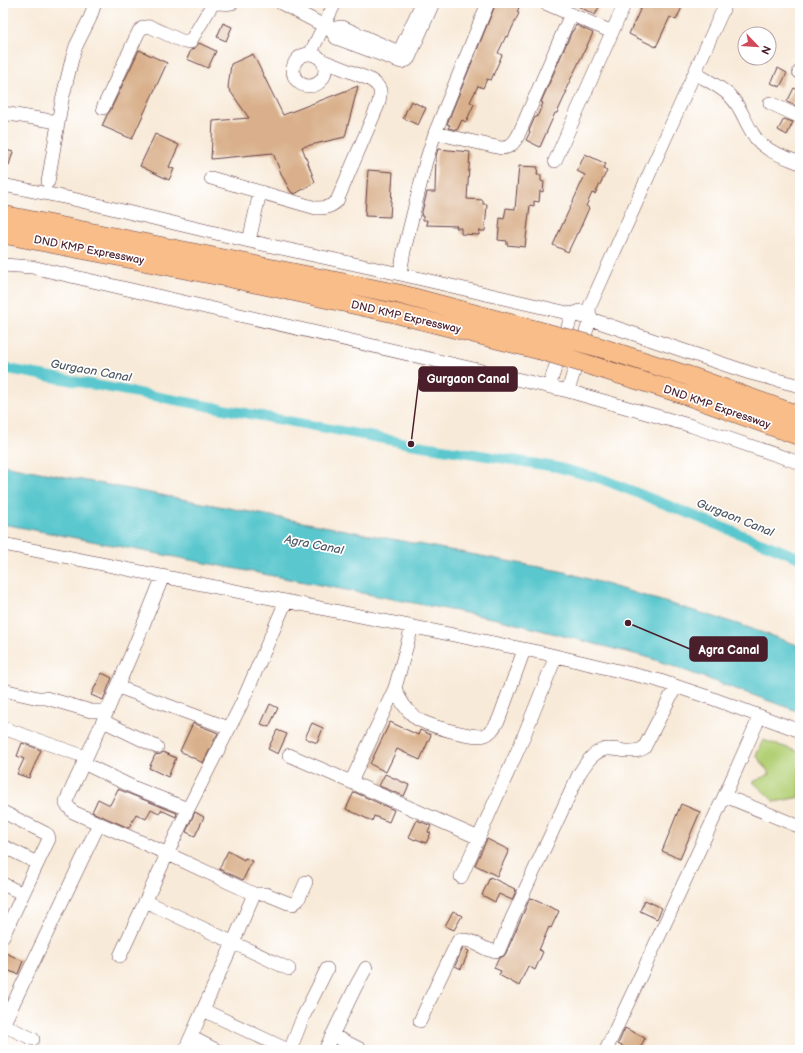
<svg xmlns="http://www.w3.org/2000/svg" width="803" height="1053" font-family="'Balsamiq Sans',sans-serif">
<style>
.green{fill:#b4d077;stroke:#7f7851}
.water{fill:#5ac7ce;stroke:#52737c}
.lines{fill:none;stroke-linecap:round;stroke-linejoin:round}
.canal{stroke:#5ac7ce;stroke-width:10}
.building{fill:#d9b08b}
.minor-casing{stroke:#643d45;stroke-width:14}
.highway-casing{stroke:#643d45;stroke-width:20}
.minor{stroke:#fff;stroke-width:13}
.highway{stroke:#f8bd89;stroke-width:19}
.highway-bridge-casing{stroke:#643d45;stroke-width:20;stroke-linecap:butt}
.highway-bridge{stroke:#f8bd89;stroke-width:19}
.labels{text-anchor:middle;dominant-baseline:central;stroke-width:3.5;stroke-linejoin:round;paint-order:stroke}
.street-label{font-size:11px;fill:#4a1f2b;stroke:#fff}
.water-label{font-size:12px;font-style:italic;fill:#505a64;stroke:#fff}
.leader{fill:none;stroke:#4a1f2b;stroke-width:1.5}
.callout-dot{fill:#4a1f2b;stroke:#fff;stroke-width:1.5}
.callout{fill:#4a1f2b;stroke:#4a1f2b;stroke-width:1.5}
.callout-label{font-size:12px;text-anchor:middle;font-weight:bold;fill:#fff}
</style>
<rect width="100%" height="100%" fill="#fff"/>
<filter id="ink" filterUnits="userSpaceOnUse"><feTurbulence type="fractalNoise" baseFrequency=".025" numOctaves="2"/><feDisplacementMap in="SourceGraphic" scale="8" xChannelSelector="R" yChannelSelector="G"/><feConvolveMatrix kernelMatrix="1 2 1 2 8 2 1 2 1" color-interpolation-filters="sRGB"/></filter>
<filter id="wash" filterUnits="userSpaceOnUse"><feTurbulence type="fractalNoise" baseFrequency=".012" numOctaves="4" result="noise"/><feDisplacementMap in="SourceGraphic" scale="16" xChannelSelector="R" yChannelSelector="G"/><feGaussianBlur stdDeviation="0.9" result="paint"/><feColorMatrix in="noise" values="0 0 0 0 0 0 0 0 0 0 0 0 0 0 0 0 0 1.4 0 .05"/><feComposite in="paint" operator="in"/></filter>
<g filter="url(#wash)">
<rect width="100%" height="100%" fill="#f8ead8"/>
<path class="green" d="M763,740L800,752V797L775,802L753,782L770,774L756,755Z"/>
<path class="water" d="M3,465L565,572L741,625L800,646V712L650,658L497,619L3,524Z"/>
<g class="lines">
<path class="canal" d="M3,368L79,382L411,444L556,467L602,479L800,558"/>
</g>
<g id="blocks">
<path class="building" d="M496,3H521L517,12L519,13L508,37L506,36L498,53L502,55L491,80L487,79L483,88L478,86L470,102L474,104L466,122L462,120L457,130L448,128L450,125L447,124Z
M572,3H601L595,15Z
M643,3H684L676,20L670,17L656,47L629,34Z
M223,23L232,27L226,41L217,37Z
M576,25L593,33L565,91H567L557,113H555L540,147L526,140L530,132L529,131L535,117H537L543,103L541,102L572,31H573Z
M199,43L216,51L208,68L187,59L191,50L194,49Z
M139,50L167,63L132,139L102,126L107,115L110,111Z
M253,54L283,115L358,86L345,137L302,147L315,182L295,194L291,192L282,176L273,153L211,159L213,121L249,118L228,88L231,64Z
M778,68L787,73L780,87L771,83Z
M794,88L800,91V97L796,106L787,102Z
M411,101L426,108L418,125L403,118Z
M784,119L793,122L787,135L778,130Z
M155,134L179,145L169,167L174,169L169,180L140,166Z
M3,149L13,152L9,165L3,163Z
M438,149L470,152L467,199L483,200V204H487L485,231H479V235L461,234V228H456L457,226L426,225L427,220H423V216H421L427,192H435L436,156Z
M585,154L606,164L603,169L607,171L595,194L592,193L586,206L589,208L578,233H577L568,252L553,245L585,175L577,171Z
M519,166L538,167L537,175H541V181L544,182L543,192L540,191L539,202L534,201V206L530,205L525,247L507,245V241L498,240L500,218L504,219L506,208L515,209Z
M368,170L393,172L390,217L365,216Z
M102,673L112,678L103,700L91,695Z
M270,704L278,708L269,727L261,724Z
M390,722L418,735L420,730L431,735L420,760L397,749L386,772L370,764Z
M193,723L218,733L203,763L180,751Z
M312,723L323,728L317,743L305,738Z
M277,730L287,734L278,754L268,749Z
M22,743L41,750L29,778L17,774L24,759L17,756Z
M163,752L176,758L168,777L149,768L155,755L161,754Z
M385,774L409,785L404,796L379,786Z
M118,789L132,795L177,813L176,817L161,810L159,813L151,809L146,819L136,814L129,828L92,812L98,799L110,805Z
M354,792L394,810L389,822L374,816L372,821L346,809Z
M681,804L700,812L680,859L662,851Z
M195,812L204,817L195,836L186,832Z
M417,820L431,826L428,832L431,833L426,843L416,839L415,840L409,837Z
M487,839L509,850L497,876L475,865Z
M228,851L244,860L245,858L252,861L243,880L219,869Z
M490,877L515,889L514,890L516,891L512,900L499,894L495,902L482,895Z
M530,898L559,911L551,928L549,927L539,950L543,952L535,970L528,966L519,986L499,975L501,971L494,968L499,958L504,956L506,953Z
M645,900L662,908L657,919L640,911Z
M453,911L462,916L454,930L445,926Z
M463,948L469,951L461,969L455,966Z
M6,953L23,961L18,974L3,969V960Z
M625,1028L645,1038L639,1050H630L618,1044Z"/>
</g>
</g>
<g filter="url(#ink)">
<use href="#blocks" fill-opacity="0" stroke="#643d45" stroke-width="1"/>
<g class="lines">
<g class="minor-casing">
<path id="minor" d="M281,3L330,29
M422,3L401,48L399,50H394L342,27L330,29L336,38L401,62L407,60L409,58L433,3
M545,3L612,32
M293 70a16 16 0 1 1 32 0a16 16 0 1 1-32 0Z
M310,54L335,3
M799,72H800
M695,73C706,80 722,87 731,97C741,107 745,122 753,134C763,151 783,156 800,163
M770,103L800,117
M103,108L139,31C143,27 145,26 151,27L184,42H190L212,5C217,1 225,5 232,3
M3,113L58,122
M435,133L501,148C510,148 513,144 518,136L571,14
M555,161L625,3
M211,178L316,208C325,208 331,207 337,201L378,105C382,91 382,87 369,79L321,60
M48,182L62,100L72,59L76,46L90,18L95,3
M3,185L73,199L249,241L400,274L572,314L590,319L750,373L800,386
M249,241L260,192
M3,265L32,267L568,391L692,426L800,463
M400,274L404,251L426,161L435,133L488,3
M549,387L572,314L580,311
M568,391L590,319L589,308L726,3
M3,544L543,653L657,680L711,698L800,731
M163,576L133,650L103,721L66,801V804L73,812L168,854L254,894L233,943L185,1050
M412,627L395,688C399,699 406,710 416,718C426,725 473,739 485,735C491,733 496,725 499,719L524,650
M118,687L229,728
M3,690L38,698H46L91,711H107
M103,721L157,747
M3,728L86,757
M289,755L479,838
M83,763L135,788L188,809
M351,782L395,688
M725,796L798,826
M3,812L45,833L48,835L49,839L3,936
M3,846L37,863
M461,877L521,743L556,656
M3,884L23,894
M254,894H266L288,903L293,904L298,900L306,882
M145,901L289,969
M120,956L188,809L241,705L286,601
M203,1010L288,1050
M420,1021L439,980L458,941L460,940C463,940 467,940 470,941C479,944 490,954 499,950L512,918L579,774C586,763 595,748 610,749C615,749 620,750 625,751C633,751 637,752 644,748L676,686
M3,1025L99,824
M3,1025L33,1039
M332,1035L362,1050
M191,1037L216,1050
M290,1050L303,1017L327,969
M325,1050L356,986L366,968
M606,1050L728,788L760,716"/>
</g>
<g class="highway-casing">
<path id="highway" d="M3,215L399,294L546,333
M3,234L231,278L394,313L540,350
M602,348L692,377L800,416
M596,367L686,395L800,436"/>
</g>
<use href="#minor" class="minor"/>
<use href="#highway" class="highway"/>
<g class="highway-bridge-casing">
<path id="highway-bridge" d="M546,333L602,348
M540,350L596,367"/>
</g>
<use href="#highway-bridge" class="highway-bridge"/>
</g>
</g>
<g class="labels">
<g class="street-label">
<text transform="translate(89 250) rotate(11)">DND KMP Expressway</text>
<text transform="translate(406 317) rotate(13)">DND KMP Expressway</text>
<text transform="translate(717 407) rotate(19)">DND KMP Expressway</text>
</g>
<g class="water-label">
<text transform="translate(91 371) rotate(10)">Gurgaon Canal</text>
<text transform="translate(735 518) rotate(22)">Gurgaon Canal</text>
<text transform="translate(314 545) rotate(11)">Agra Canal</text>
</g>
</g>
<path class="leader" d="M411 444L419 379M628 623L690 649"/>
<g class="callout-dot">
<circle cx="411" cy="444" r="4"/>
<circle cx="628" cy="623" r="4"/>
</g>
<g class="callout">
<rect x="419" y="367" width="98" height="24" rx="4"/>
<rect x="690" y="637" width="77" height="24" rx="4"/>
</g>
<g class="callout-label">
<text x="468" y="383">Gurgaon Canal</text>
<text x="729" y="654">Agra Canal</text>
</g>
<rect width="803" height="1053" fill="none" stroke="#fff" stroke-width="16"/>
<g transform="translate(757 46) rotate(115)"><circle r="19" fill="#ffffff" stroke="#b7a5aa"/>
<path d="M0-3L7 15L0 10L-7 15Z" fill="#d1495b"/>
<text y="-6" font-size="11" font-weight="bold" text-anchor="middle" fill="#4a1f2b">N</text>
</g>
</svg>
